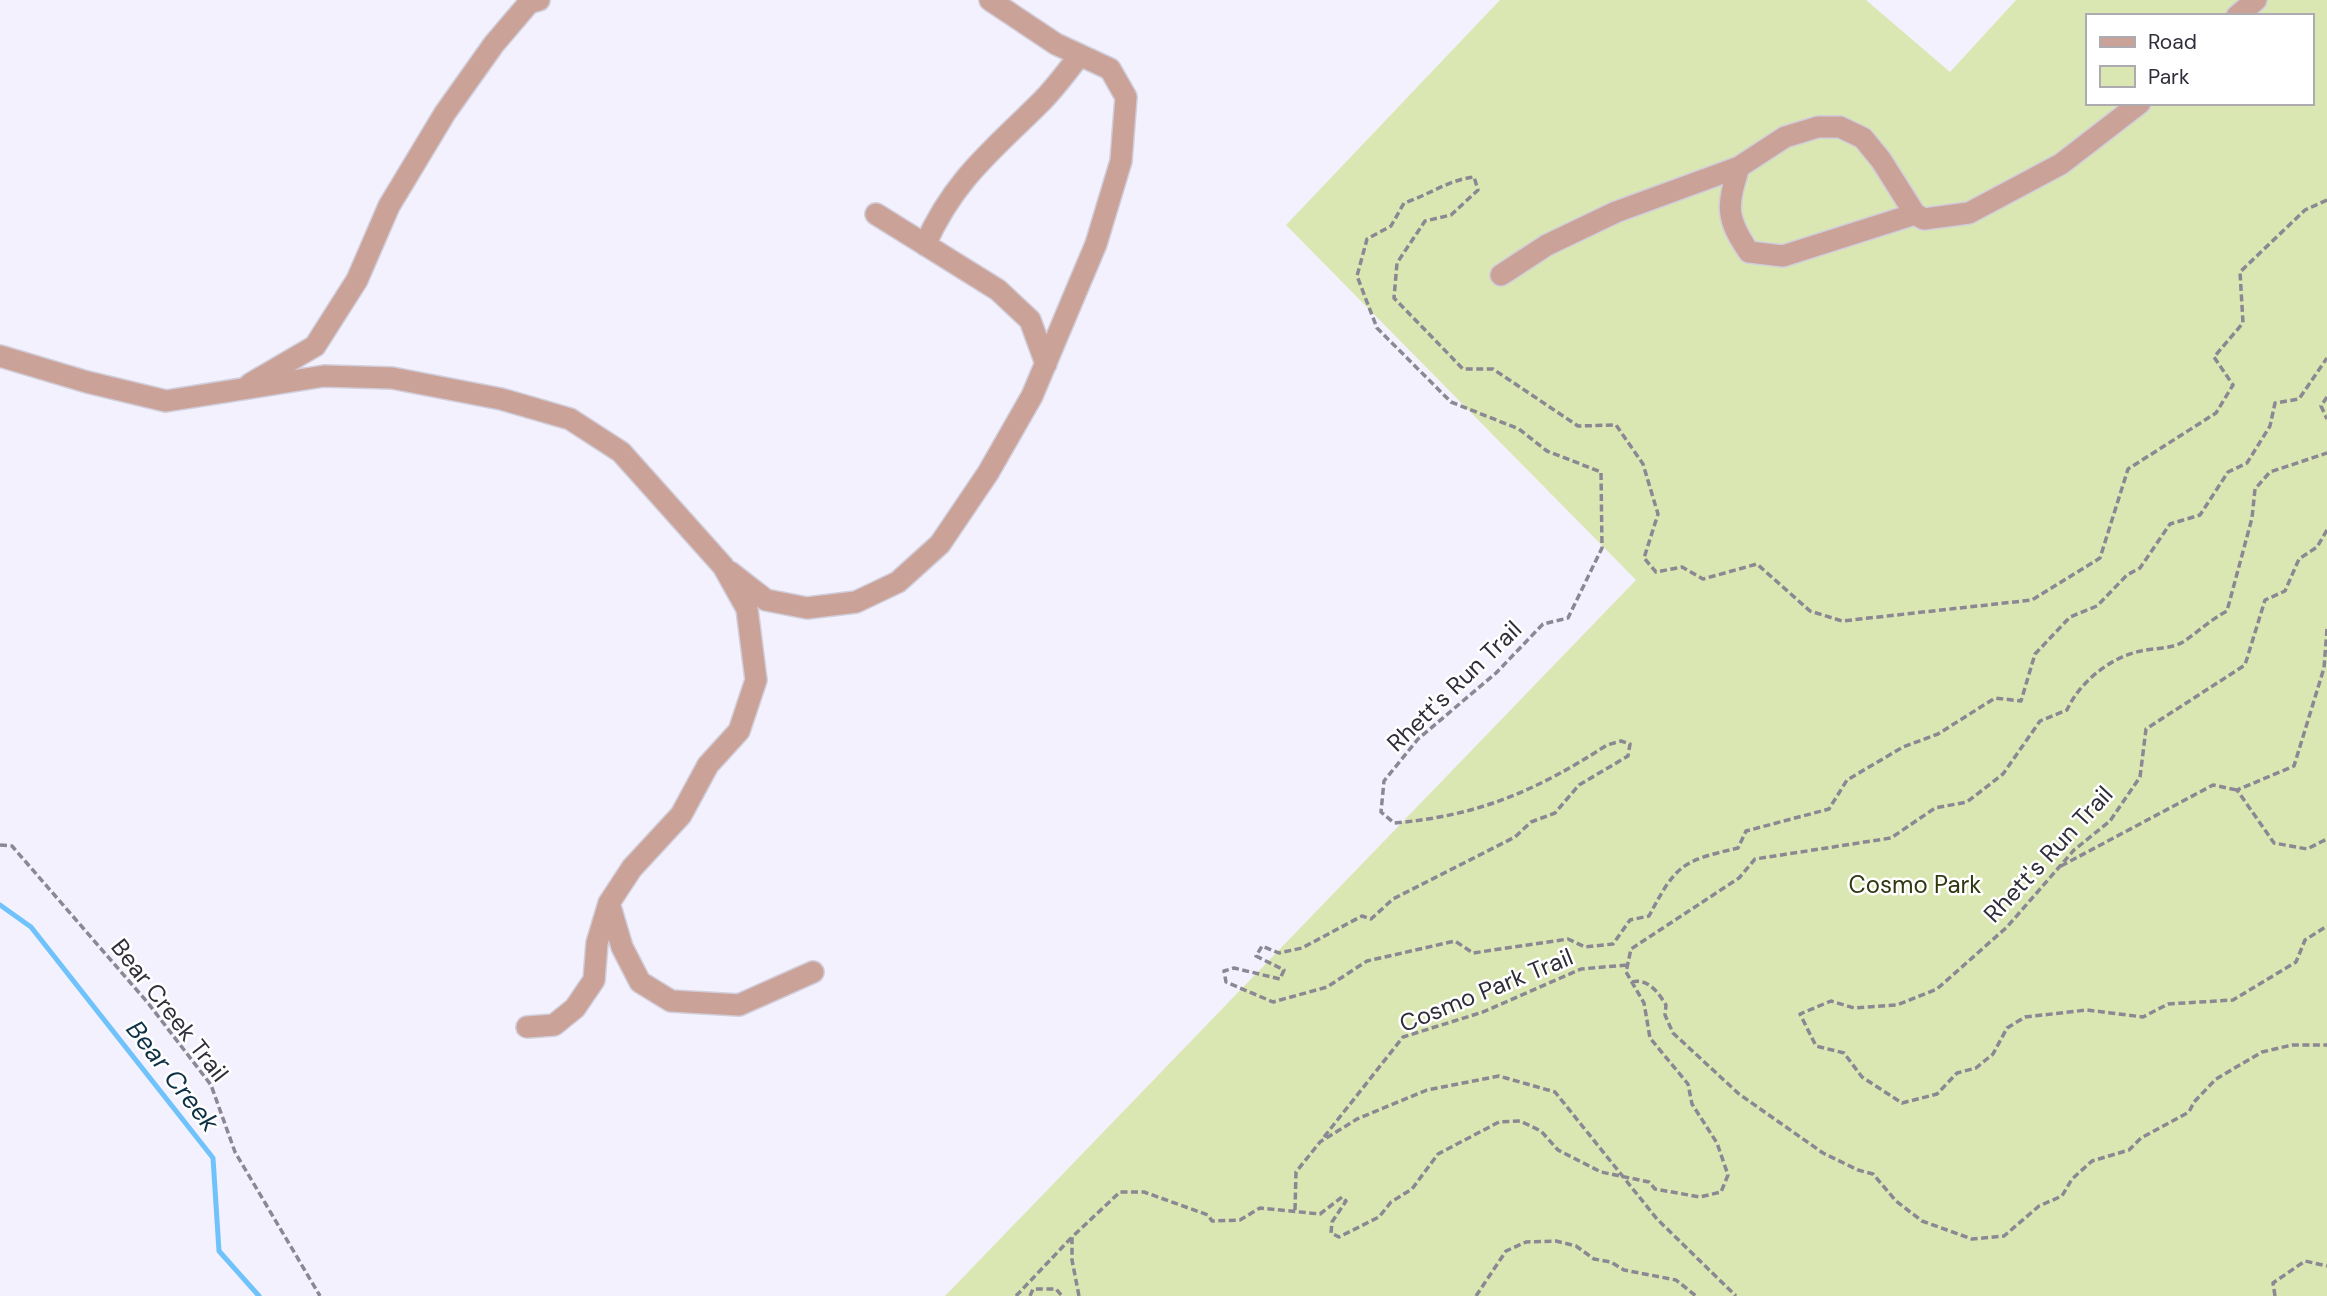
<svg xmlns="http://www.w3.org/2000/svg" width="2327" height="1296" font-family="'DM Sans',sans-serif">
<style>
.green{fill:#dbe7b2;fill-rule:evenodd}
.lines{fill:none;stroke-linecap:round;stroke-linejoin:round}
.stream{stroke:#6fc3fa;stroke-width:5}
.minor-casing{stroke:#d1cedb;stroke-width:24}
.path{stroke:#8b8894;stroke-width:3.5;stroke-dasharray:7 3.5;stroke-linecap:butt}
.minor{stroke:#cba298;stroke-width:21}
.labels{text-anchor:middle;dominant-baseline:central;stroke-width:5;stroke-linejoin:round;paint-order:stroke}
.street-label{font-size:24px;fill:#312e3a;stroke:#fff}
.park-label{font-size:24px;fill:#303711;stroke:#fff}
.water-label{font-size:26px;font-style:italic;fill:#0c3147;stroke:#fff}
</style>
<rect width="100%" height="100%" fill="#f4f1fe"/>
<path class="green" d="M1500,0H1866L1950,72L2016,0H2327V1296H945L1636,580L1286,225ZM2087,16H2311V103H2087Z"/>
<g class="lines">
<path class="stream" d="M0,905L31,927L213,1158L219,1251L259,1296"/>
<g class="minor-casing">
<path id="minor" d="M2237,16L2256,0
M1739,167C1727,206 1725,217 1749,252L1783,256L1915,214
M876,214L998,290L1030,320L1046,364
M925,245C954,179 993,150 1042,101C1056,87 1068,70 1080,55
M1501,275L1547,245L1616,212L1739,167L1785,137L1818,127H1840L1863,138L1881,160L1915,214L1924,219L1969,213L2061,164L2140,103
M0,356L87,382L166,401L324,376L392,378L501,399L570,419L621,452L723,566L747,609L756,680L739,731L708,765L681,815L632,868L609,903L597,943L594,980L575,1008L554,1025L527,1027
M250,384L315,346L357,280L389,206L445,113L494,44L529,3L539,0
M730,572L766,600L807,608L856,602L898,582L940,544L988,473L1032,396L1096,244L1121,161L1126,97L1110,69L1056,44L990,0
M609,903L622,947L640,982L671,1001L739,1005L813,972"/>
</g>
<path class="path" d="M2327,200L2305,210L2240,272L2243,323L2214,357L2233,385L2216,413L2128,469L2100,558L2032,600L1842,621L1810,611L1757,564L1703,579L1682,567L1656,572L1644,558L1658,514L1643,464L1616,425L1578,426L1493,369H1463L1394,298L1397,263L1425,221L1451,215L1478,190L1474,177C1448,180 1429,195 1404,203L1391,226L1367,239L1357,276L1377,328L1451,402L1519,429L1547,451L1601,472L1602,548L1568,618L1543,624L1496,673L1418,739L1384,781L1381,812L1394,823C1478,816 1536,791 1607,745L1621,741L1630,744L1628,756L1579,785L1555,813L1531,822L1515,837L1393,899L1371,919L1362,916L1302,948L1279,953L1262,946L1256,956L1284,970L1280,979L1234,968L1224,971L1226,982L1273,1002L1327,987L1367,961L1455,941L1473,953L1568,939L1585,947L1613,944L1630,920L1649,916C1676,865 1681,861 1738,848L1746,831L1829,809L1847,780L1903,747L1938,734L1995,698L2021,701L2035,654L2070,617L2097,606L2127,575L2140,568L2170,524L2200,515L2228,472L2247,463L2270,426L2275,403L2299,399L2327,358
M2327,397L2321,406L2327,419
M2327,530L2317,547L2299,559L2285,591L2265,600L2245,665L2146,729L2140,777L2110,821L2074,850L2007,927L1937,989L1897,1005L1854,1008L1831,1001L1800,1014L1816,1046L1844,1053L1862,1077L1902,1103L1937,1094L1957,1073L1976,1068L1993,1054L2007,1028L2025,1017L2087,1010L2143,1017L2168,1004L2233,1000L2296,962L2305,940L2327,926
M2327,629L2324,668L2294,766L2237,790L2274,843L2307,849L2327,839
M0,845L12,846L148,1003L211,1085L235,1152L320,1296
M2061,866L2213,785L2237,790
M1632,982C1648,978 1658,992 1666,1005L1665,1015L1673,1033L1739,1094L1823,1153L1858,1170L1873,1174L1896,1201L1922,1221L1972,1239L2004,1236L2039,1206L2062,1196L2072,1179L2092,1161L2129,1150L2141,1138L2189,1112L2194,1102L2216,1079L2262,1052L2292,1045H2327
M1324,1137L1403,1037L1483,1012L1581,969L1627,965
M1295,1210L1296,1172L1320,1142L1357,1119L1427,1090L1499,1076L1555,1092L1657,1219L1736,1296
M1016,1296L1072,1237
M1030,1296L1033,1289H1056L1062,1296
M1079,1296L1072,1260V1237L1120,1192H1144L1208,1215L1212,1221L1240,1220L1260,1208L1320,1214L1342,1197L1346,1201L1332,1222L1331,1233L1339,1237L1379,1217L1391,1202L1412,1189L1438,1154L1499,1122L1520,1121L1541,1131L1558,1150L1601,1172L1649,1182L1655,1189L1700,1197L1721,1192L1728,1175L1717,1143L1692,1104L1688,1084L1650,1038L1644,1003L1626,972L1631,949L1739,878L1755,859L1891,838L1935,808L1967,802L2003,774L2040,721L2067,710C2079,683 2110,657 2141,651C2153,648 2172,649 2183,642C2198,632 2210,620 2227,611L2252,518L2255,489L2270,472L2327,453
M1476,1296L1506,1251L1526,1242L1556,1241L1576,1246L1594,1259L1611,1262L1624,1270L1676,1280L1696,1296
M2275,1296L2273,1283L2305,1261L2327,1266"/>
<use href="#minor" class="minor"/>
</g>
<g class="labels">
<g class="street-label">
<text transform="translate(1454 686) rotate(-44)">Rhett's Run Trail</text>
<text transform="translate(2048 854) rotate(-47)">Rhett's Run Trail</text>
<text transform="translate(1486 990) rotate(-22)">Cosmo Park Trail</text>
<text transform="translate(170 1010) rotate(52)">Bear Creek Trail</text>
</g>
<g class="park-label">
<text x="1915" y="884">Cosmo Park</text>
</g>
<g class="water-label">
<text transform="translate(173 1076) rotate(52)">Bear Creek</text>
</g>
</g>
<rect x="2086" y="14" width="228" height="91" fill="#ffffff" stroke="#adabb0" stroke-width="2"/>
<rect x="2100" y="37" width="35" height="10" fill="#cba298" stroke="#adabb0" stroke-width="2"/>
<text x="2148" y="49" font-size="21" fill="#312e3a">Road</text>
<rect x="2100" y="66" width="35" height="21" fill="#dbe7b2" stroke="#adabb0" stroke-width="2"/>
<text x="2148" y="84" font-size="21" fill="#312e3a">Park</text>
</svg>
